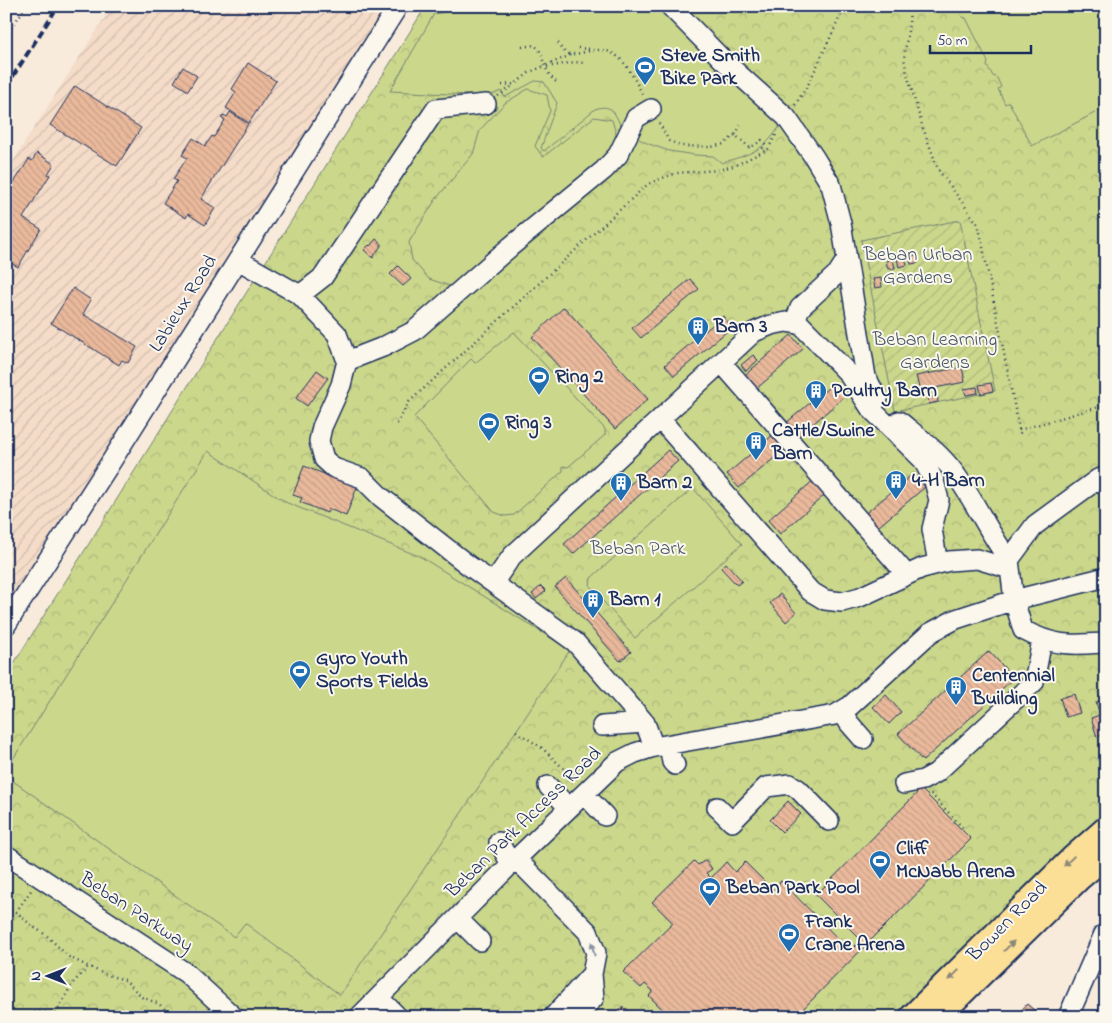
<svg xmlns="http://www.w3.org/2000/svg" width="1112" height="1023" font-family="'Indie Flower',sans-serif">
<style>
.industrial{fill:url(#industrial-furrows)}
.forest{fill:url(#forest-crowns);stroke:#738374}
.garden{fill:url(#garden-furrows);stroke:#738374}
.pitch{fill:#cbd78b;stroke:#738374}
.building{fill:url(#building-back-hatch);stroke:#1b2f5e}
.lines{fill:none;stroke-linecap:round;stroke-linejoin:round}
.minor-casing{stroke:#1b2f5e;stroke-width:22}
.major-casing{stroke:#1b2f5e;stroke-width:28}
.path{stroke:#1b2f5e;stroke-width:2.5;stroke-dasharray:1 4;stroke-linecap:butt}
.minor{stroke:#fbf7ec;stroke-width:19}
.major{stroke:#fbdf96;stroke-width:24}
.rail{stroke:#1b2f5e;stroke-width:4;stroke-dasharray:8 4;stroke-linecap:butt}
.oneway{fill:#8b877a}
.oneway2{fill:#8b93a5}
.labels{text-anchor:middle;dominant-baseline:central;stroke-width:4;stroke-linejoin:round;paint-order:stroke}
.poi-label{font-size:20px;font-weight:bold;fill:#1b2f5e;stroke:#fbf7ec;text-anchor:start}
.park-label{font-size:20px;fill:#475969;stroke:#fbf7ec}
.street-label{font-size:20px;fill:#1b2f5e;stroke:#fbf7ec}
</style>
<defs>
<pattern id="industrial-furrows" width="10" height="10" patternUnits="userSpaceOnUse" patternTransform="scale(1.25)"><rect width="10" height="10" fill="#f4dcc8"/><path d="M-1 1l2-2M0 10L10 0M9 11l2-2" fill="none" stroke="#d1bdae"/></pattern>
<pattern id="forest-crowns" width="20" height="18" patternUnits="userSpaceOnUse" patternTransform="scale(1.25)"><rect width="20" height="18" fill="#cbd78b"/><path d="M2 6a3 3 0 1 1 6 0M12 15a3 3 0 1 1 6 0" fill="none" stroke="#aeb97a"/></pattern>
<pattern id="garden-furrows" width="10" height="10" patternUnits="userSpaceOnUse" patternTransform="scale(1.25)"><rect width="10" height="10" fill="#cbd78b"/><path d="M-1 1l2-2M0 10L10 0M9 11l2-2" fill="none" stroke="#aeb97a"/></pattern>
<pattern id="building-back-hatch" width="6" height="6" patternUnits="userSpaceOnUse" patternTransform="scale(1.25)"><rect width="6" height="6" fill="#eab99b"/><path d="M-1 5l2 2M0 0l6 6M5-1l2 2" fill="none" stroke="#c89f88"/></pattern>
</defs>
<rect width="100%" height="100%" fill="#f8ebdc"/>
<filter id="ink" filterUnits="userSpaceOnUse"><feTurbulence type="fractalNoise" baseFrequency=".02" numOctaves="2"/><feDisplacementMap in="SourceGraphic" scale="10" xChannelSelector="R" yChannelSelector="G"/><feConvolveMatrix kernelMatrix="1 2 1 2 8 2 1 2 1" color-interpolation-filters="sRGB"/></filter>
<g filter="url(#ink)">
<path class="industrial" d="M112,6H387L234,251L6,607V172Z"/>
<path class="forest" d="M426,6H1106V824L1060,856L898,1017H6V676Z"/>
<path class="garden" d="M960,220L995,391L895,411L861,240Z"/>
<path class="pitch" d="M477,6H664L781,124C764,152 751,153 722,163L713,156L695,155L669,151L649,144L623,131C616,117 614,102 595,109L544,151L541,148L557,103L544,82L535,81L505,97L501,91L489,96L390,91L434,14Z
M957,6H1106V107L1032,146L1009,102L1005,104L998,89L1001,87L997,78L993,76L987,66L988,62L966,18L962,17Z
M528,89L547,95L550,111L535,146L543,157L594,117L612,120L618,140L606,160L466,281L450,286L429,279L412,260L409,242L436,199L473,154L480,130L505,103Z
M514,332L605,429V435L568,467L563,466V471L514,515L505,516L494,512L414,417L471,359L475,363Z
M208,451L285,502L421,557L570,650L340,995L245,923L234,937L6,776V770Z
M693,488L742,544L635,638L590,586L591,578Z"/>
<path class="building" d="M248,63L276,81L249,123L226,108L236,92L232,89Z
M183,67L197,76L188,91L174,82Z
M75,86L141,128L117,166L50,125Z
M230,112L248,124L201,199L215,208L205,225L188,214L186,218L163,203L177,181L173,179L187,158L182,155L193,138L205,146L212,136L214,137L225,120L221,118L224,115L227,117Z
M37,153L54,164L48,174L50,175L23,218L41,229L18,267L6,260V195L29,159L32,161Z
M376,239L382,244L373,258L364,250L369,245L370,246Z
M916,255L918,263L911,264L909,256Z
M905,257L907,265L899,267L897,259Z
M893,259L895,268L888,269L886,261Z
M398,266L411,279L403,286L390,274Z
M881,278L882,287L875,288L873,279Z
M690,279L699,289L641,338L632,328Z
M73,288L91,300L83,314L137,347L128,363L122,360L119,365L51,323Z
M564,307L648,399L615,429L532,337Z
M723,316L732,327L674,376L665,365Z
M791,335L803,349L756,389L744,376Z
M753,355L758,360L746,371L741,365Z
M962,367L965,382L920,391L916,376Z
M317,370L328,378L307,406L296,398Z
M834,383L845,396L798,437L786,423Z
M991,383L993,391L981,394L979,385Z
M977,387L978,393L966,395L964,389Z
M937,396L938,402L929,404L928,398Z
M774,434L786,448L739,488L727,474Z
M668,450L678,461L573,554L564,544Z
M304,466L357,487L346,516L329,509L327,513L300,502L302,498L293,495Z
M914,473L925,487L878,527L866,513Z
M815,479L827,493L780,534L768,520Z
M726,563L742,581L737,585L721,568Z
M566,578L631,652L620,661L555,587Z
M541,586L546,591L536,599L532,594Z
M780,594L796,613L786,622L770,603Z
M989,651L1014,678L923,761L898,734Z
M1106,692V734L1097,737L1091,718L1100,715L1096,702L1103,700L1101,694Z
M1074,694L1080,713L1066,717L1060,698Z
M886,695L901,712L889,724L873,707Z
M921,789L971,839L795,1017H670L649,996L653,991L645,984L641,988L623,972L673,923L652,902L694,861L698,865L706,860L712,869L706,873L711,878L726,862L735,872L745,862L773,890L781,881L850,951L861,940L816,895Z
M788,801L801,814L782,832L770,820Z
M1027,1004L1034,1010L1028,1017H1010L1014,1012L1017,1015Z
M622,1007L625,1009L626,1008L635,1017H612Z"/>
<g class="lines">
<g class="minor-casing">
<path id="minor" d="M670,6L724,61L786,117L814,157L831,185L841,223L847,259L838,273L800,308L794,323
M847,259L866,377L878,399
M238,260L300,295L337,334L347,361L341,385L322,427L319,441L324,459L334,468L362,478L381,497L468,565L575,642L645,723L654,747
M300,295L323,277L436,109L486,104
M347,361L383,347L414,331L510,247L604,170L618,155L636,118L651,109
M721,362L907,575
M660,419L810,591L825,600L842,602L860,597L922,568L949,561L977,559L1010,569
M899,421C917,436 939,452 953,471C974,499 988,532 1009,560
M1106,477L1098,479L1035,525L1009,560L1014,600L1023,630C1055,647 1071,645 1106,643
M493,583L512,556L754,332L771,325L786,322L800,324L847,372L871,409L923,460L934,481L939,500L932,529L938,564
M6,625L109,465L398,6
M842,711L849,723L863,739
M602,726L645,723
M669,745L672,762L675,765
M904,784L923,780L936,773L1034,682L1042,640
M548,786L569,808
M584,794L605,816
M717,807L732,822L766,787L790,784L798,789L829,821
M499,842L508,859H516L588,932L596,953L592,974L553,1017
M6,855L186,973L234,1017
M458,919L480,941
M379,998L398,1017
M359,1017L516,859L617,762L635,753L654,747L835,715L850,706L930,633L956,619L1014,600L1106,577
M576,1017L594,998L592,974
M1068,1017L1104,934L1106,933"/>
</g>
<g class="major-casing">
<path id="major" d="M912,1017L1073,858L1106,829
M937,1017L1080,877L1106,855"/>
</g>
<path class="path" d="M910,6L909,24L904,58L907,74L922,125L938,169L977,223L980,232L1020,434
M6,36L26,6
M558,43C560,46 562,50 565,52C578,60 598,40 618,57C630,67 636,83 644,97
M522,47L534,45L539,49C545,63 545,75 559,84
M578,48L590,49
M547,67L575,62L585,63
M502,85L515,84L530,72L571,55
M498,96L514,85
M795,105L808,85L845,6
M659,123L669,141L682,146L711,147L724,144L735,135
M741,125L735,135L750,148L762,140L765,144L763,148L764,150
M397,424L409,402L648,184L665,177L677,173L719,170L736,165L768,149L777,133
M1019,430L1106,405
M516,731L542,748L564,769
M931,794L963,828
M6,908L20,915L32,926L46,935L69,957L104,974L125,980L142,997L159,1004L173,1017
M16,912L32,889
M20,1017C32,1012 43,1009 54,1017L72,984L88,967"/>
<use href="#minor" class="minor"/>
<use href="#major" class="major"/>
<path class="rail" d="M6,87L58,6"/>
</g>
<defs><path id="oneway-solid" d="M-6-.8H1V-3.2L6.5 0L1 3.2V.8H-6Z" transform="scale(1.25)"/></defs>
<g class="oneway">
<use href="#oneway-solid" transform="translate(1069 861) rotate(136)"/>
<use href="#oneway-solid" transform="translate(1009 946) rotate(-45)"/>
<use href="#oneway-solid" transform="translate(954 975) rotate(135)"/>
</g>
<use class="oneway2" href="#oneway-solid" transform="translate(593 949) rotate(-103)"/>
</g>
<defs>
<g id="stadium-pin" transform="scale(1.125)"><path d="M0 17L-7.5 6A9.5 9.5 0 1 1 7.5 6Z" fill="#1f6fb2" stroke="#fbf7ec"/><path d="M0-5a6.5 5 0 1 0 0 10a6.5 5 0 1 0 0-10ZM-3.5-1.8h7v3.6h-7Z" fill="#fff"/></g>
<g id="building-pin" transform="scale(1.125)"><path d="M0 17L-7.5 6A9.5 9.5 0 1 1 7.5 6Z" fill="#1f6fb2" stroke="#fbf7ec"/><path d="M-4-6H4V6H1V3H-1V6H-4ZM-2.5-4.3h1.7v1.8h-1.7ZM.8-4.3h1.7v1.8H.8ZM-2.5-1h1.7V.8h-1.7ZM.8-1h1.7V.8H.8Z" fill="#fff"/></g>
</defs>
<g fill-rule="evenodd">
<use href="#stadium-pin" x="645" y="67"/>
<use href="#building-pin" x="698" y="327"/>
<use href="#stadium-pin" x="539" y="377"/>
<use href="#building-pin" x="816" y="391"/>
<use href="#stadium-pin" x="489" y="423"/>
<use href="#building-pin" x="756" y="442"/>
<use href="#building-pin" x="896" y="481"/>
<use href="#building-pin" x="621" y="483"/>
<use href="#building-pin" x="593" y="600"/>
<use href="#stadium-pin" x="300" y="671"/>
<use href="#building-pin" x="956" y="687"/>
<use href="#stadium-pin" x="880" y="861"/>
<use href="#stadium-pin" x="710" y="888"/>
<use href="#stadium-pin" x="789" y="934"/>
</g>
<g class="labels">
<g class="poi-label">
<text x="661" y="56">Steve Smith<tspan x="661" dy="23">Bike Park</tspan></text>
<text x="714" y="327">Barn 3</text>
<text x="555" y="377">Ring 2</text>
<text x="832" y="391">Poultry Barn</text>
<text x="505" y="423">Ring 3</text>
<text x="772" y="431">Cattle/Swine<tspan x="772" dy="23">Barn</tspan></text>
<text x="912" y="481">4-H Barn</text>
<text x="637" y="483">Barn 2</text>
<text x="609" y="600">Barn 1</text>
<text x="316" y="659">Gyro Youth<tspan x="316" dy="23">Sports Fields</tspan></text>
<text x="972" y="676">Centennial<tspan x="972" dy="23">Building</tspan></text>
<text x="896" y="849">Cliff<tspan x="896" dy="23">McNabb Arena</tspan></text>
<text x="726" y="888">Beban Park Pool</text>
<text x="805" y="922">Frank<tspan x="805" dy="23">Crane Arena</tspan></text>
</g>
<g class="park-label">
<text x="918" y="255">Beban Urban<tspan x="918" dy="23">Gardens</tspan></text>
<text x="935" y="340">Beban Learning<tspan x="935" dy="23">Gardens</tspan></text>
<text x="638" y="549">Beban Park</text>
</g>
<g class="street-label">
<text transform="translate(184 304) rotate(-58)">Labieux Road</text>
<text transform="translate(524 823) rotate(-44)">Beban Park Access Road</text>
<text transform="translate(136 913) rotate(33)">Beban Parkway</text>
<text transform="translate(1008 922) rotate(-45)">Bowen Road</text>
</g>
</g>
<rect width="1112" height="1023" fill="none" stroke="#fbf7ec" stroke-width="25"/>
<rect x="12" y="12" width="1087" height="998" fill="none" stroke="#1b2f5e" stroke-width="2" filter="url(#ink)"/>
<g transform="translate(48 976) rotate(270)" stroke="#fbf7ec" stroke-width="4" paint-order="stroke">
<path d="M0-4L9 19L0 12L-9 19Z" fill="#1b2f5e"/>
<text y="-8" font-size="14" font-weight="bold" text-anchor="middle" fill="#1b2f5e">N</text>
</g>
<path d="M930 45v8h101v-8" fill="none" stroke="#1b2f5e" stroke-width="2.5"/>
<text x="937" y="45" font-size="15" fill="#1b2f5e" stroke="#fbf7ec" stroke-width="4" paint-order="stroke">50 m</text>
</svg>
